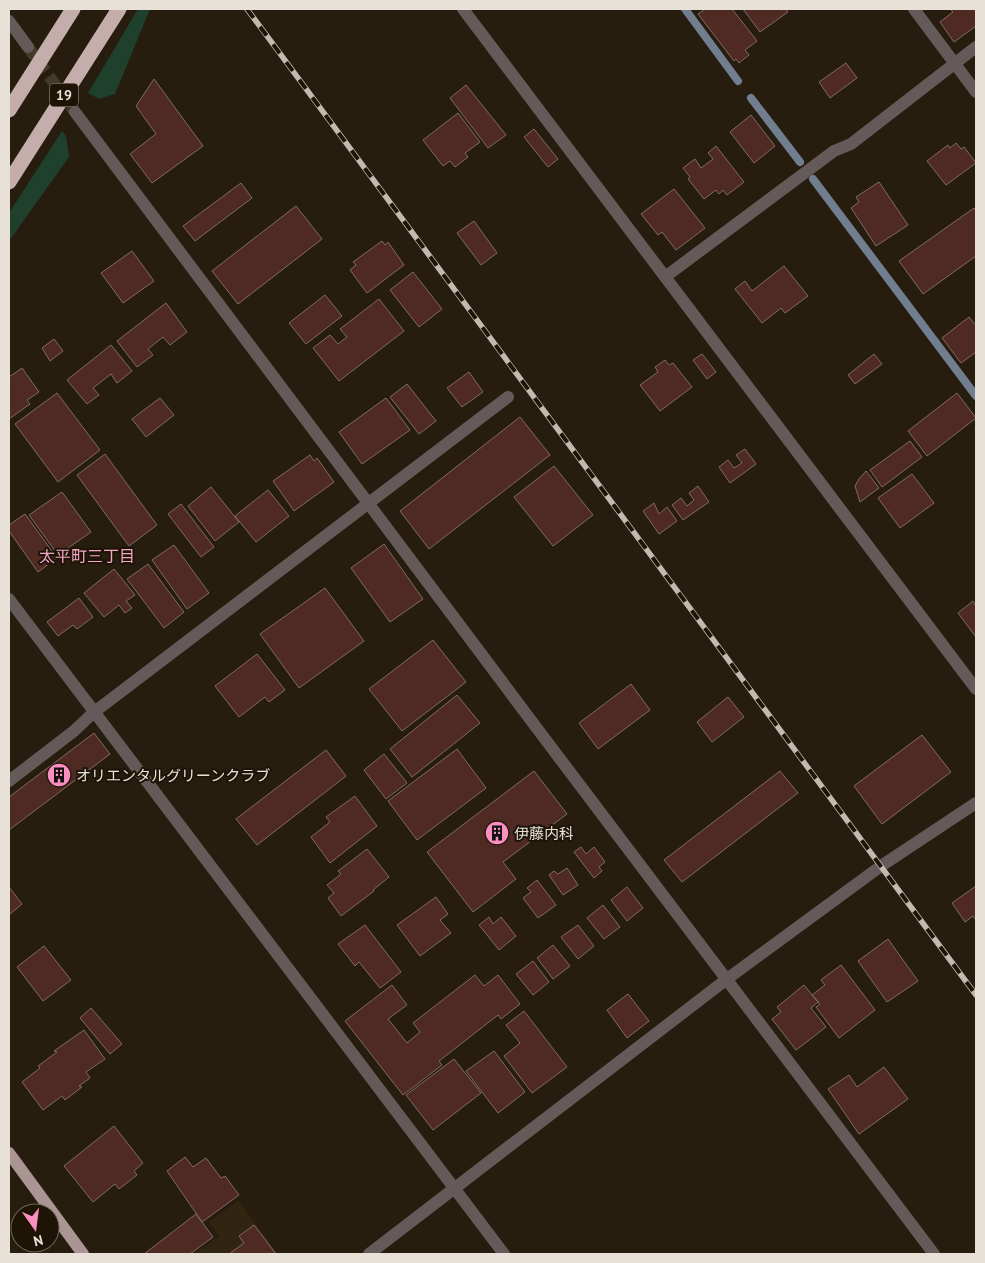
<svg xmlns="http://www.w3.org/2000/svg" width="985" height="1263" font-family="'PT Sans','Noto Sans JP',sans-serif">
<style>
.built{fill:#312410}
.green{fill:#1e402c}
.lines{fill:none;stroke-linecap:round;stroke-linejoin:round}
.stream{stroke:#717e90;stroke-width:8}
.building{fill:#4e2a23;stroke:#816b66}
.street-tunnel{stroke:#433a2c;stroke-width:12;stroke-dasharray:12 6;stroke-linecap:butt}
.street{stroke:#645a59;stroke-width:12}
.primary{stroke:#aa9594;stroke-width:12}
.highway{stroke:#c5adab;stroke-width:15}
.rail-casing{stroke:#c0baaf;stroke-width:5.5}
.rail{stroke:#1d1406;stroke-width:4;stroke-dasharray:11;stroke-linecap:butt}
.labels{text-anchor:middle;dominant-baseline:central;stroke-width:4;stroke-linejoin:round;paint-order:stroke}
.shield{fill:#1d1406;stroke:#aaa498;stroke-width:1}
.shield-label{font-size:14px;font-weight:bold;fill:#e7e1d7}
.poi-label{font-size:15px;fill:#e7e1d7;stroke:#1d1406;text-anchor:start}
.neighbourhood-label{font-size:16px;fill:#f4a6c7;stroke:#1d1406}
</style>
<rect width="100%" height="100%" fill="#261d0e"/>
<path class="built" d="M238,1200L278,1254H194L219,1236L209,1222Z"/>
<path class="green" d="M138,9H150L115,94L99,99L88,93Z
M62,131L66,136L69,157L9,241V213Z"/>
<g class="lines">
<path class="stream" d="M685,9L738,81
M751,98L800,162
M813,179L976,396"/>
</g>
<path class="building" d="M705,9H732L757,41L745,50L749,55L739,63L736,59L734,61L698,14Z
M743,9H785L788,12L760,32Z
M950,9H976V26L954,42L940,22L953,12Z
M846,63L857,78L830,98L819,82Z
M154,79L203,146L152,183L130,154L156,134L136,106Z
M466,85L506,135L488,148L450,98Z
M458,113L480,142L465,153L468,157L455,167L450,161L443,166L423,140Z
M751,115L775,146L754,163L730,132Z
M534,129L558,159L548,167L524,137Z
M956,143L961,149L964,147L976,163L946,185L927,161L948,145L950,148Z
M716,146L744,182L727,195L723,190L719,194L716,190L704,199L688,179L690,177L683,168L695,159L701,168L713,159L708,153Z
M879,182L908,225L876,246L851,208L859,202L856,197Z
M241,183L252,198L195,241L183,226Z
M674,189L705,228L676,250L662,232L658,235L641,214Z
M296,206L322,239L238,304L212,271Z
M974,208L976,211V256L923,294L899,261Z
M474,221L497,253L481,265L457,233Z
M382,241L385,245L388,242L404,265L367,293L350,270L356,265L353,262Z
M132,251L154,281L123,303L101,273Z
M784,266L808,296L785,313L781,308L762,323L735,289L745,281L752,291Z
M413,272L442,309L419,327L390,290Z
M325,295L342,316L306,344L289,323Z
M379,299L404,331L339,381L313,348L330,335L338,344L347,337L340,329Z
M166,303L187,332L170,345L163,337L148,349L153,355L137,367L117,341Z
M969,317L976,326V352L961,363L942,338Z
M54,339L63,351L50,361L42,348Z
M111,345L132,371L117,383L111,374L93,388L99,395L87,404L67,380Z
M702,354L716,372L707,379L693,360Z
M874,354L882,364L855,384L848,375Z
M665,360L669,365L673,363L692,387L660,411L640,385L658,372L655,367Z
M22,368L39,392L27,400L30,404L9,419V377Z
M469,372L483,392L462,407L447,388Z
M407,384L436,421L419,434L390,397Z
M57,393L100,450L58,482L15,424Z
M957,393L976,418L927,456L908,431Z
M160,398L174,415L146,437L132,419Z
M386,398L410,430L362,464L339,432Z
M520,417L550,455L429,549L400,511Z
M910,441L922,457L882,487L870,470Z
M745,449L756,464L730,483L719,467L728,460L734,468L742,463L736,455Z
M105,454L157,525L129,546L77,475Z
M310,455L314,461L317,458L334,482L294,511L273,481Z
M554,466L593,515L553,546L514,497Z
M866,471L879,488L860,502L855,486L859,479Z
M912,474L934,503L900,528L878,498Z
M698,486L709,502L683,520L672,505L681,498L687,506L694,500L689,493Z
M211,487L239,522L215,541L188,506Z
M268,490L289,516L256,542L235,516Z
M62,492L91,532L58,555L29,515Z
M654,503L659,514L667,507L677,521L659,534L643,511Z
M181,504L214,547L201,557L168,514Z
M25,514L57,558L38,572L9,531V525Z
M384,544L423,599L390,622L351,568Z
M174,545L209,593L187,609L152,560Z
M148,564L184,612L164,628L127,579Z
M114,569L135,595L126,601L132,608L125,613L119,605L104,617L84,593Z
M325,588L364,641L299,688L260,634Z
M79,598L93,617L77,629L73,625L58,636L47,622Z
M973,601L975,605L976,604V637L958,613Z
M433,640L466,682L402,731L369,689Z
M257,654L285,690L269,702L265,697L239,717L215,686Z
M631,684L650,710L598,749L579,723Z
M457,695L480,723L412,777L390,749Z
M728,697L744,717L712,742L697,722Z
M94,733L110,754L9,830V797Z
M922,735L951,772L882,824L854,786Z
M457,749L486,788L417,840L388,801Z
M326,750L346,776L257,845L236,819Z
M384,754L407,783L386,799L364,770Z
M534,771L567,814L503,862L516,879L473,912L427,852Z
M780,771L798,793L682,882L664,860Z
M355,796L377,826L330,863L311,837L330,822L326,817Z
M581,847L586,854L594,847L605,862L599,867L602,871L594,878L574,852Z
M367,849L389,877L373,890L374,891L341,916L328,898L334,893L327,885L341,874L338,871Z
M567,868L578,885L563,895L549,875L554,871L558,874Z
M537,880L556,905L538,918L523,898L531,892L527,888Z
M976,886V920L973,916L965,922L952,903Z
M9,887L22,904L9,915Z
M627,887L643,908L627,921L611,900Z
M436,897L448,914L440,920L451,933L420,956L397,925Z
M603,905L620,927L604,939L587,918Z
M489,917L493,924L501,917L516,936L499,950L479,925Z
M365,925L401,972L380,988L359,962L355,966L338,944Z
M578,925L594,946L578,959L561,937Z
M888,939L918,981L887,1002L858,961Z
M553,945L570,966L553,979L537,958Z
M44,946L71,980L43,1001L17,967Z
M533,961L549,982L533,995L516,974Z
M841,965L875,1010L839,1038L816,1007L820,1004L812,995L825,985L821,980Z
M475,975L484,986L498,975L520,1004L501,1019L498,1015L439,1061L442,1065L403,1095L345,1021L392,985L407,1005L388,1019L407,1043L420,1032L413,1023Z
M804,985L818,1002L811,1008L826,1027L796,1050L772,1019L781,1012L777,1007Z
M628,994L649,1021L627,1038L607,1010Z
M91,1008L122,1044L110,1054L80,1018Z
M524,1011L567,1067L532,1093L504,1056L520,1043L506,1025Z
M84,1030L105,1059L86,1072L90,1078L79,1086L82,1087L65,1100L62,1096L43,1110L22,1082L40,1068L38,1066L57,1052L54,1051Z
M494,1051L525,1092L498,1113L466,1071Z
M454,1059L481,1093L433,1130L406,1095Z
M884,1067L908,1099L859,1134L828,1089L849,1075L857,1087Z
M114,1126L143,1163L134,1171L137,1175L119,1189L115,1184L93,1202L64,1166Z
M185,1157L193,1167L206,1158L221,1178L225,1176L239,1195L202,1222L167,1171Z
M196,1214L213,1237L190,1254H144Z
M254,1225L276,1254H229L244,1243L239,1236Z"/>
<g class="lines">
<path class="street-tunnel" d="M28,47L75,112"/>
<path class="street" d="M463,9L976,689
M914,9L976,92
M9,21L28,47
M75,112L545,739L934,1254
M665,277L834,151L851,144L976,47
M9,599L504,1254
M9,781L74,731L93,713L508,397
M369,1254L727,979L881,866L976,803"/>
<path class="primary" d="M9,1153L83,1254"/>
<path class="highway" d="M9,110L73,9
M9,182L119,9"/>
<g class="rail-casing">
<path id="rail" d="M247,9L976,995"/>
</g>
<use href="#rail" class="rail"/>
</g>
<defs>
<g id="building-disc" transform="scale(1.25)"><circle r="9.5" fill="#fd8ec0" stroke="#1d1406"/><path d="M-4-6H4V6H1V3H-1V6H-4ZM-2.5-4.3h1.7v1.8h-1.7ZM.8-4.3h1.7v1.8H.8ZM-2.5-1h1.7V.8h-1.7ZM.8-1h1.7V.8H.8Z" fill="#111"/></g>
</defs>
<g fill-rule="evenodd">
<use href="#building-disc" x="59" y="775"/>
<use href="#building-disc" x="497" y="833"/>
</g>
<g class="labels">
<rect class="shield" x="50" y="83.5" width="28" height="23" rx="4"/>
<g class="shield-label">
<text x="64" y="95">19</text>
</g>
<g class="poi-label">
<text x="76" y="775">オリエンタルグリーンクラブ</text>
<text x="514" y="833">伊藤内科</text>
</g>
<g class="neighbourhood-label">
<text x="87" y="556">太平町三丁目</text>
</g>
</g>
<rect width="985" height="1263" fill="none" stroke="#e7e1d7" stroke-width="20"/>
<g transform="translate(35 1228) rotate(166)"><circle r="24" fill="#1d1406" stroke="#6e665a"/>
<path d="M0-4L9 19L0 12L-9 19Z" fill="#fd8ec0"/>
<text y="-8" font-size="14" font-weight="bold" text-anchor="middle" fill="#e7e1d7">N</text>
</g>
</svg>
